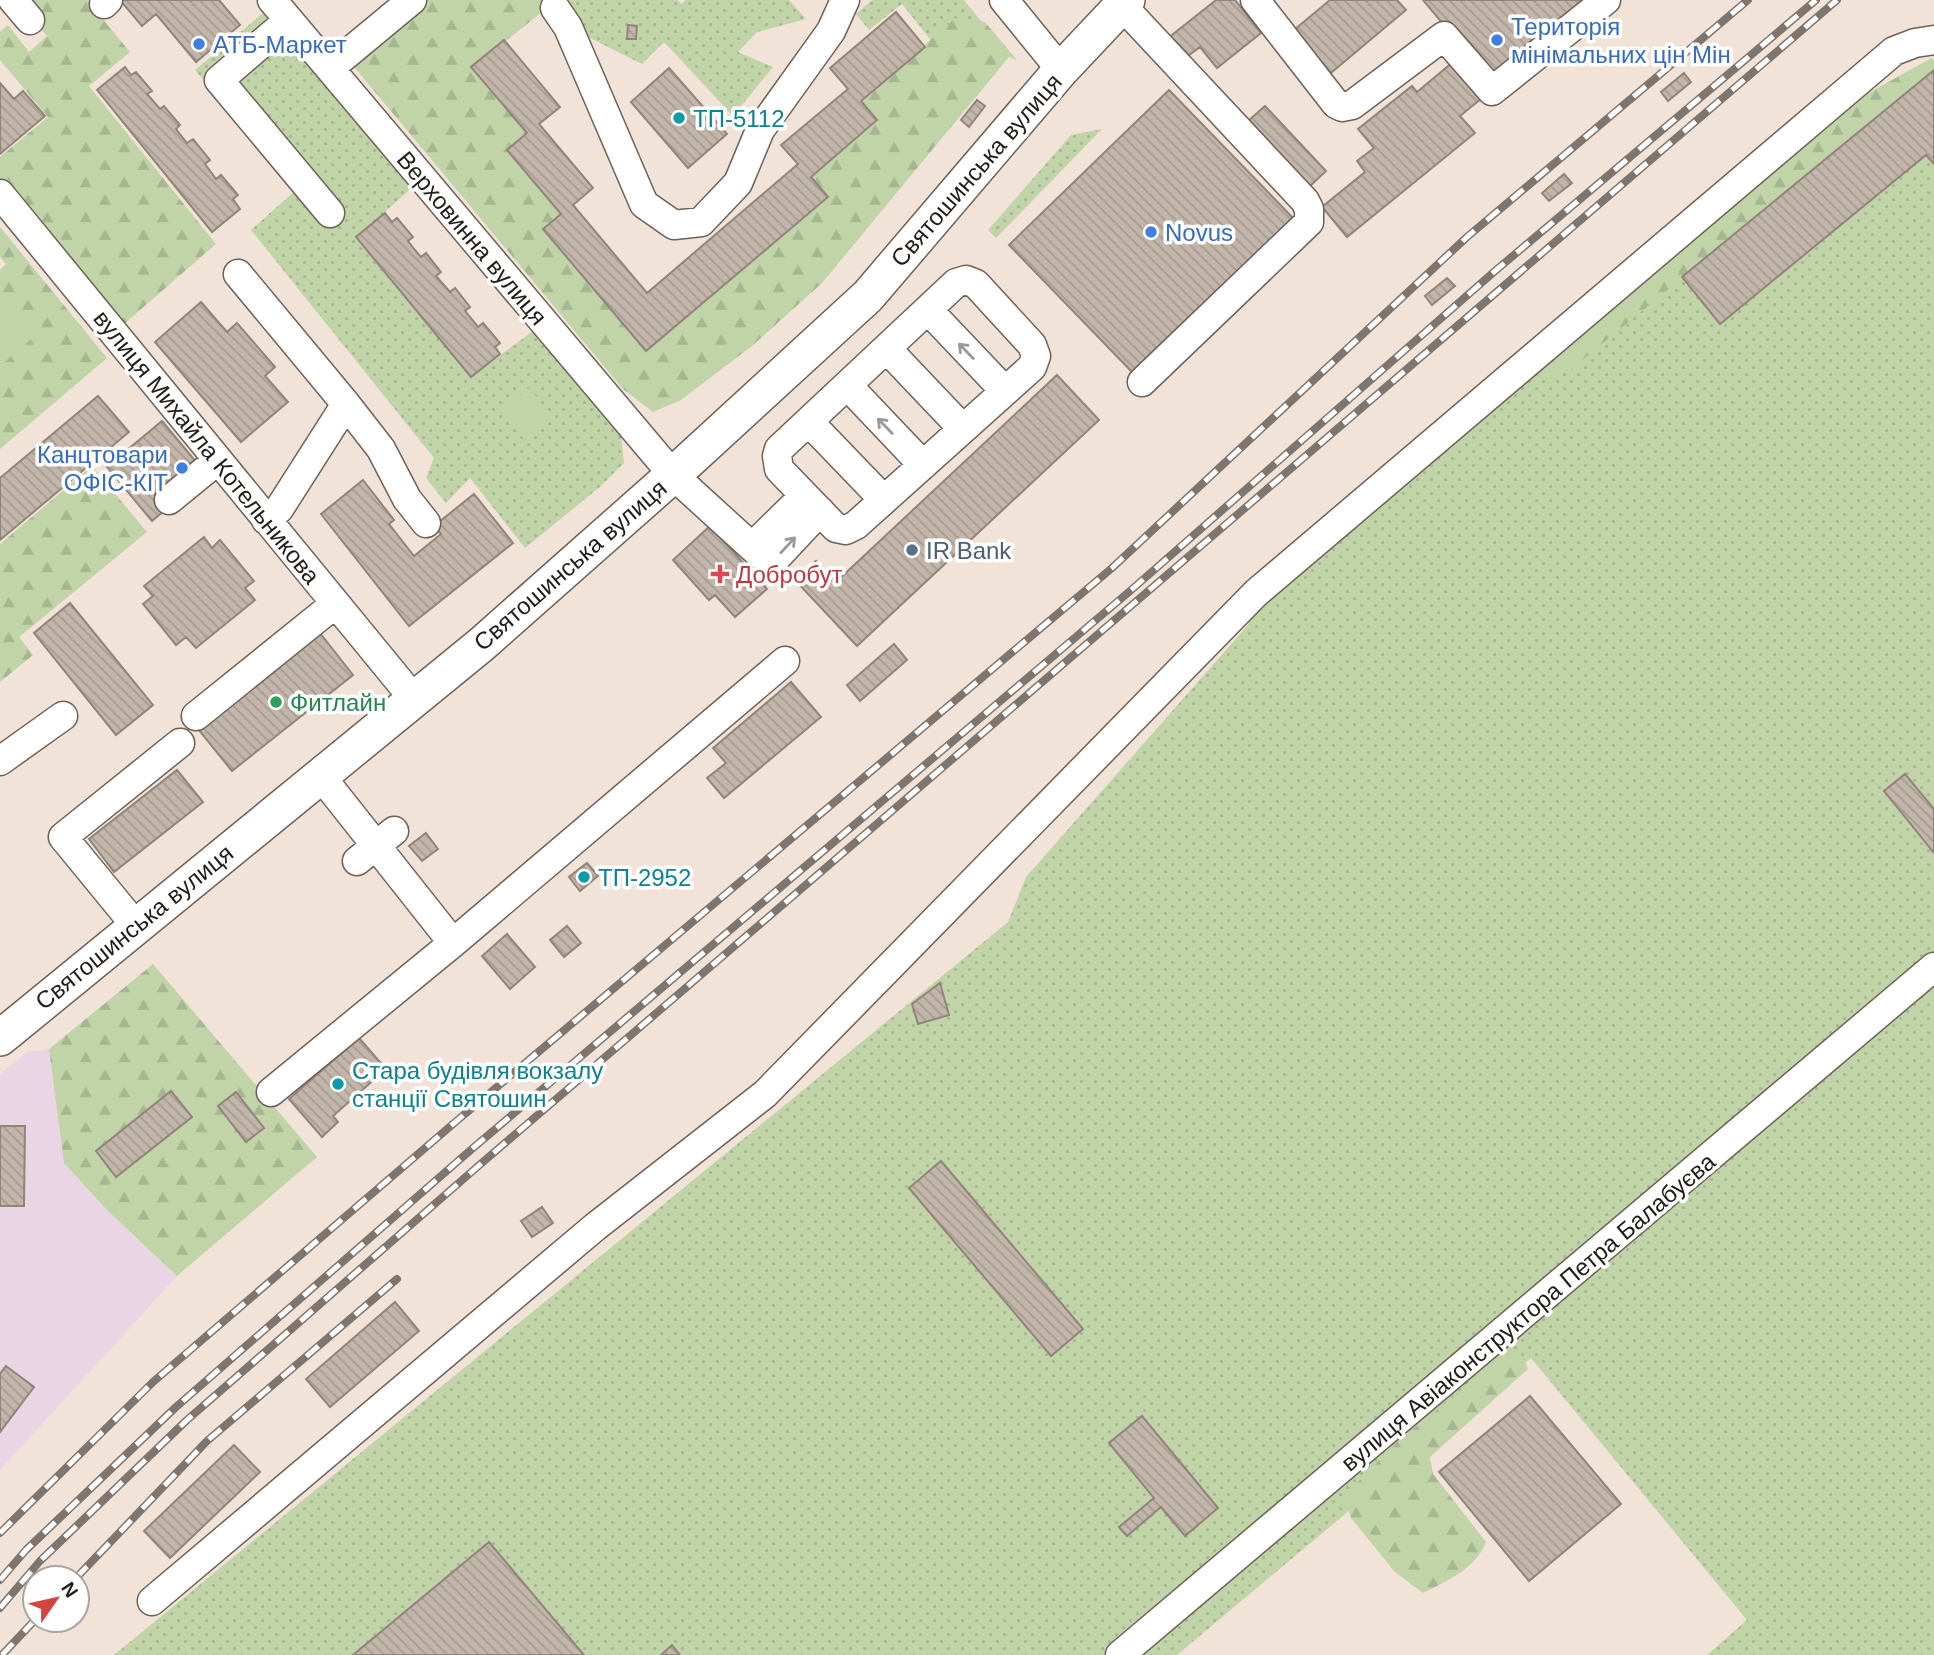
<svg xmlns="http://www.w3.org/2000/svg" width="1934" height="1655" font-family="Helvetica,sans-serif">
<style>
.industrial{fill:#ead5e4}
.green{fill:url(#green-dots)}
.forest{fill:url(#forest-firs)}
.pitch{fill:#c1d4a8}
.building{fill:url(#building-back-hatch);stroke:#91847a;stroke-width:2}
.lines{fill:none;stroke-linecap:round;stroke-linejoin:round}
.minor-casing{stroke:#6d6157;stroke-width:31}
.major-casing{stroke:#6d6157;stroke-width:38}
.minor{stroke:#fff;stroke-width:28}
.major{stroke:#fff;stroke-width:35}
.rail-casing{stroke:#7e756e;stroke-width:8}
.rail{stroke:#fff;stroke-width:5;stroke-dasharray:16;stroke-linecap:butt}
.oneway{stroke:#9c9998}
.shop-dot{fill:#3f7fe0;stroke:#fff;stroke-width:2.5}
.culture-dot{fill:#0f9aa8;stroke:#fff;stroke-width:2.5}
.service-dot{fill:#5c6f8a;stroke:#fff;stroke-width:2.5}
.health-dot{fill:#e0444e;stroke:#fff;stroke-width:2.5}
.leisure-dot{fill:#2e9e5b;stroke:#fff;stroke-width:2.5}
.labels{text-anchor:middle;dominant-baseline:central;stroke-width:7;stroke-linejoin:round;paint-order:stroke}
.shop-label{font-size:24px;fill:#366cbe;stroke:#fff;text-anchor:start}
.culture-label{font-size:24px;fill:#0d838f;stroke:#fff;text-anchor:start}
.street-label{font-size:24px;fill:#221d19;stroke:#fff}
.service-label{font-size:24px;fill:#4e5e75;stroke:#fff;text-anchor:start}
.health-label{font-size:24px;fill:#be3a42;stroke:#fff;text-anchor:start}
.leisure-label{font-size:24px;fill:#27864d;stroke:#fff;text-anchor:start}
</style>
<defs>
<pattern id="green-dots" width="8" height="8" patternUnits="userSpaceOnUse" patternTransform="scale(1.75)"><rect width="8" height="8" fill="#c1d4a8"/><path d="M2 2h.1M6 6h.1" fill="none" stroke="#a6b690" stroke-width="1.8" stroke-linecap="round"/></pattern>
<pattern id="forest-firs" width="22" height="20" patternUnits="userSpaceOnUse" patternTransform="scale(1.75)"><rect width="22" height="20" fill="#c1d4a8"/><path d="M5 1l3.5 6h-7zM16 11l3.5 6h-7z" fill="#a6b690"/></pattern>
<pattern id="building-back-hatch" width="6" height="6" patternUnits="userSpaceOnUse" patternTransform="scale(1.75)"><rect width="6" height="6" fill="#c2b5aa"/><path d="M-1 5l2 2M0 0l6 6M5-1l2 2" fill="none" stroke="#a69b92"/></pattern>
</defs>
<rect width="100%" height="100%" fill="#f2e3d8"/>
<path class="industrial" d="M49,1049L65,1163L108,1211L177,1276L0,1470V1074L27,1052Z"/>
<path class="green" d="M555,0H678L681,4L686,0H789L806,19L757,32L738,52L773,67L733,116L664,42L642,64L582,34Z
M872,0H964L1009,56L976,97L902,4L869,30L856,14Z
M269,8L416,184L357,237L471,377L537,328L620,429L624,463L601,486L525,548L470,478L446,503L426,478L434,458L251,230L296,190L195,70Z
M1932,58L1934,61V1655H1707L1747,1620L1531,1358L1177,1655H114L1008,922L1026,877L1248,625L1265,594L1814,123Z
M1102,129L996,238L988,230L1071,135Z"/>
<path class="forest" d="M17,0H87L130,52L89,86L216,244L116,331L0,187V157L48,117L0,60V32L8,25L29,52L47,36Z
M412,0H548L552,4L472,68L527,133L507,150L561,214L543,230L646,351L828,198L811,177L877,121L861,101L955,18L985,22L1017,60L1009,57L822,283L752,346L681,400L653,412L623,389L345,56Z
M1932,58L1934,70L1574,367L1548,383L1532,365L1814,123Z
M0,227L107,358L0,449V270L6,264L0,257Z
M92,466L147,532L19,637L33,655L0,682V544Z
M153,964L317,1157L177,1276L108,1211L64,1163L49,1049Z
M1512,1351L1523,1356L1528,1369L1430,1457L1433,1474L1486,1542C1475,1569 1449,1580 1423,1593L1395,1572L1351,1518L1344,1496L1400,1439Z"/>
<path class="pitch" d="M8,300L37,334L0,366V307Z
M529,388L554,418L525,440L501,411Z"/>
<path class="building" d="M120,0H219L240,25L196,62L156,14L142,26Z
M1216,0H1235L1261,33L1217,68L1200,47L1184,59L1167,39Z
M1330,0H1397L1406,10L1326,77L1289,34Z
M1423,0H1586L1490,80Z
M896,12L925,47L861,101L877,120L811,177L828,197L646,351L543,229L561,214L507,150L527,133L471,67L504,40L560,107L539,124L593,188L573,205L647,293L798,164L781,145L848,89L830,68Z
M628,25L637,26L636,39H627Z
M1453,62L1482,98L1460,116L1475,133L1347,237L1322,207L1365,172L1357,161L1374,148L1358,129L1412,86L1417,92Z
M125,67L131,75L136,72L152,91L147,94L160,109L164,106L180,125L176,129L187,143L193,139L210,160L205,164L216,179L221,175L238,195L233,199L240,209L212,232L97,90Z
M669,68L727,134L688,168L631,102Z
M1934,70V164L1926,155L1720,324L1682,277Z
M1684,73L1691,82L1668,101L1661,92Z
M0,83L14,99L23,91L45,116L0,154Z
M1169,90L1294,219L1134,374L1009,245Z
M977,100L985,106L969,127L961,120Z
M1265,106L1326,171L1309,187L1248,121Z
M1564,174L1572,183L1549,201L1542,193Z
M385,213L392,222L397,218L413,237L408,241L415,250L421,257L426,253L441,272L436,276L450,292L455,288L470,307L465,311L478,327L483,323L500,343L495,347L500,354L471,377L356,237Z
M1447,278L1455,286L1432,305L1425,296Z
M201,302L227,332L237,323L275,367L265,376L288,402L241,442L155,342Z
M1057,375L1099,420L857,646L795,580L816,561L836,582Z
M98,396L129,432L0,540V478Z
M162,421L202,469L171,505L152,521L107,467Z
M363,480L394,520L389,524L414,556L441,534L434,526L474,494L513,543L409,626L321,514Z
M710,526L767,589L735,617L715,595L709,600L673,560Z
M204,537L212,548L220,540L254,581L245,588L255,600L196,648L186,637L176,645L143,604L153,596L144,586Z
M70,603L153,705L116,735L34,633Z
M320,633L353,675L232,771L198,729Z
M894,644L907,660L860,701L847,685Z
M791,682L821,717L724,798L707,778L726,763L713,748Z
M177,770L203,802L114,872L89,839Z
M1905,774L1934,809V853L1884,791Z
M426,833L438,849L422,861L409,846Z
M587,863L598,876L580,891L569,877Z
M567,926L581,943L564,957L550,940Z
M507,934L535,967L510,989L482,956Z
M940,983L949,1015L918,1024L912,1004Z
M359,1038L386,1069L333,1116L338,1122L322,1137L289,1099Z
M171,1091L192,1117L116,1177L96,1151Z
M236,1092L264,1128L246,1142L218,1106Z
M0,1126H25L24,1206H0Z
M941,1161L1083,1329L1051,1356L909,1188Z
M542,1207L553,1223L532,1237L521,1221Z
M395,1302L419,1331L330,1407L306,1379Z
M6,1366L34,1387L0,1432V1374Z
M1530,1396L1621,1504L1529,1581L1439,1472Z
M1142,1416L1218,1508L1185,1536L1161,1507L1127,1536L1119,1527L1154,1498L1109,1443Z
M234,1445L260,1472L170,1558L144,1531Z
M489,1542L584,1655H353Z
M672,1645L680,1655H661Z"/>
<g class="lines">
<g class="minor-casing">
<path id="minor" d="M13,0L30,20
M272,0L673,475L764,558L777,557L820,511
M1004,0L1061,70
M1255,0L1336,104L1342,107L1352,105L1444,36L1492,91L1606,0
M104,4L108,0
M555,8L568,27L644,204L674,225L701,222L738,183L760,130L831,31L845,0
M1129,13L1305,201L1309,209V222L1142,382
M289,20L219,80L330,213
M330,68L412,0
M0,194L414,699
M238,274L346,404
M966,280L976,284L1032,345L1036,356L1032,367L856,525L846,530L836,528L779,469L777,456L779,449L956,283Z
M928,310L1005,391
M887,349L963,429
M848,386L923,465
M809,422L884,500
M169,500L218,460
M266,520L279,509L346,404L381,449L407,499L426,523
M752,547L804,496
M196,716L335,604
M0,761L63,716
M320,775L453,943
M357,861L394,831
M136,926L63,837L180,743
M271,1092L453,943L785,661
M152,1601L595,1227L765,1094L1256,593L1894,51L1915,43L1934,40
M1120,1655L1934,967"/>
</g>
<g class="major-casing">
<path id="major" d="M0,1038L482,644L673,475L868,296L1061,70L1127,0"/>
</g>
<use href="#minor" class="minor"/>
<use href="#major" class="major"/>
<g class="rail-casing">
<path id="rail" d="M0,1533L153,1382L453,1124L1112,568L1467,237L1748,0
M76,1578L207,1441L397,1279
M0,1580L26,1550L176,1407L473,1148L1130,591L1495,271L1816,0
M0,1608L40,1561L187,1420L484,1161L1837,0
M2,1655L35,1620"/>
</g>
<use href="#rail" class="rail"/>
</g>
<defs><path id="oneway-shaft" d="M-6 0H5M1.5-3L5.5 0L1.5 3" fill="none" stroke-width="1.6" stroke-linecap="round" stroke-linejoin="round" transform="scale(1.75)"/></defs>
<g class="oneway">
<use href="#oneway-shaft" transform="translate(966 351) rotate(-134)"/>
<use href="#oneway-shaft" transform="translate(885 426) rotate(-134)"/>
<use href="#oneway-shaft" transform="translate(788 545) rotate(-47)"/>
</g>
<g class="shop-dot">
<circle cx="1497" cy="40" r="7"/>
<circle cx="199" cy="44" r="7"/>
<circle cx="1151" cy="232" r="7"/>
<circle cx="182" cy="468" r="7"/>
</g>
<g class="culture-dot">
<circle cx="679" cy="118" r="7"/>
<circle cx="584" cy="877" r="7"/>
<circle cx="338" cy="1084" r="7"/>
</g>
<circle class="service-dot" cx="912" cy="550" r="7"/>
<path class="health-dot" d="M716.5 563.5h7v7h7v7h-7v7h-7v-7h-7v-7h7z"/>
<circle class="leisure-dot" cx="276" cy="702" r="7"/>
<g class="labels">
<g class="shop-label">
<text x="1511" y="26">Територія<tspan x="1511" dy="28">мінімальних цін Мін</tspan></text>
<text x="213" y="44">АТБ-Маркет</text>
<text x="1165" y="232">Novus</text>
<text x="168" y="454" text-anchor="end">Канцтовари<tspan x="168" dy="28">ОФІС-КІТ</tspan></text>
</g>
<g class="culture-label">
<text x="693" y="118">ТП-5112</text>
<text x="598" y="877">ТП-2952</text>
<text x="352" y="1070">Стара будівля вокзалу<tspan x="352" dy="28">станції Святошин</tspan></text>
</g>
<g class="street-label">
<text transform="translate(976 170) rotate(-49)">Святошинська вулиця</text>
<text transform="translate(472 238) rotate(50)">Верховинна вулиця</text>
<text transform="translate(207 447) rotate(51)">вулиця Михайла Котельникова</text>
<text transform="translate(570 565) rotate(-41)">Святошинська вулиця</text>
<text transform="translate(134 927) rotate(-39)">Святошинська вулиця</text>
<text transform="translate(1528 1312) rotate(-40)">вулиця Авіаконструктора Петра Балабуєва</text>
</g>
<g class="service-label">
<text x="926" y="550">IR Bank</text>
</g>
<g class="health-label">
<text x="736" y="574">Добробут</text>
</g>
<g class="leisure-label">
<text x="290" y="702">Фитлайн</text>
</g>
</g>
<g transform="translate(56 1599) rotate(56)"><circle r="33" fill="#ffffff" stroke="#a7a5a3" stroke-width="2"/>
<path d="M0-5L12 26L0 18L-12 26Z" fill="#d2443e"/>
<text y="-10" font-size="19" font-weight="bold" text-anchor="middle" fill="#221d19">N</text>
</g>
</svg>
